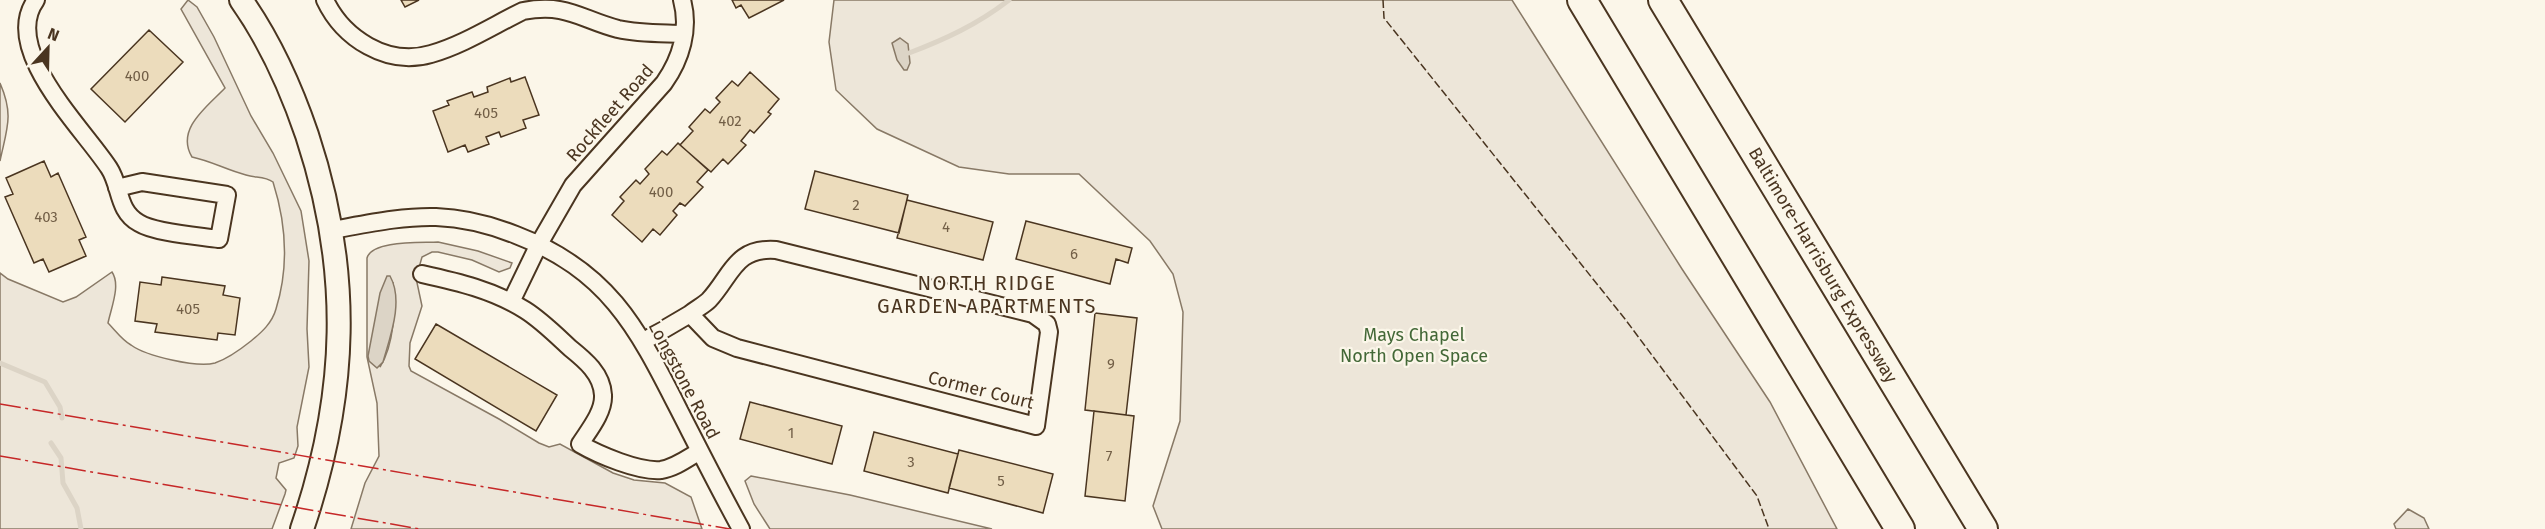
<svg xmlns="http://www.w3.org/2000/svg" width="2545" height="529" font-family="'Fira Sans',sans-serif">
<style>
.green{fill:#ede6d9;stroke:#887966;stroke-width:1.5;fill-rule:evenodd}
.water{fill:#dcd4c6;stroke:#887966;stroke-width:1.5}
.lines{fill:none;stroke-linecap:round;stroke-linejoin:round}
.stream{stroke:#dcd4c6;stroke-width:5}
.building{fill:#ecdcbc;stroke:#4a3520;stroke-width:1.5}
.minor-casing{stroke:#4a3520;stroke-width:20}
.secondary-casing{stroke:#4a3520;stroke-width:26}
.motorway-casing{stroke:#4a3520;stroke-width:32}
.minor{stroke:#fbf6e9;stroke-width:16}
.secondary{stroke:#fbf6e9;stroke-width:22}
.motorway{stroke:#fbf6e9;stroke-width:28}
.fence{stroke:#4a3520;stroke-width:1.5;stroke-dasharray:8 3;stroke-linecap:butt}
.power{stroke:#c62828;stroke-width:1.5;stroke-dasharray:21 4.5 3 4.5;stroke-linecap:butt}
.labels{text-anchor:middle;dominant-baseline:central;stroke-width:4.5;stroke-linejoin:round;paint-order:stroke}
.number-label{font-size:15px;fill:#725f47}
.street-label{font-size:18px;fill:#4a3520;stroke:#fbf6e9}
.park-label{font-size:18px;fill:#436837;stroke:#fbf6e9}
.neighbourhood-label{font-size:20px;letter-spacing:1.5px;fill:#4a3520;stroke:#fbf6e9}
</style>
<rect width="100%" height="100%" fill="#fbf6e9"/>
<path class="green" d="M188,0L197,7L214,37L251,116L273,153L301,211L309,261L307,329L309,367L297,427L298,446L294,458L279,463L276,478L286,490L285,494L272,529H0V273L8,279L63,302L76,297L112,272C121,285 111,308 108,323C115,330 122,340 131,345C146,356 197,368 215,363C227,359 241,349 251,341C262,332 272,323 276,309C289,267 286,223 273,182C265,176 255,178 246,175C227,170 211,161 192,157C175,129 208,106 225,88L181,9Z
M834,0H1512L1682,269L1770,402L1837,529H1162L1153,506L1180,421L1183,312L1173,274L1150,241L1079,174H1009L959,167L877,129L836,90L829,42Z
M0,83C14,115 7,128 0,161Z
M438,242L478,251L512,263L510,268L499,272L472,260L438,252H432L422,257L416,278L422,306L410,343L409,366L411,371L499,419L539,443L549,447L560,444L613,473L634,480L665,483L691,497L702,529H351L365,483L379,456L377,403L367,357V258C372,240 420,243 438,242ZM393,282C396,307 394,345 380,367Z
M751,476L850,495L992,529H770L754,504L745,481Z
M2408,509L2424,518L2429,529H2396L2394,524Z"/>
<path class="water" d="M900,38L908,44L910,63L907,70H904L897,60L892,43Z
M387,276H390C404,301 390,337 383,362L377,368L369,361L368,356L380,293Z"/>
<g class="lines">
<path class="stream" d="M909,53C946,39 978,24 1009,0
M0,363L45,382L60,407L62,418
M51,443L61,458L63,483L77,508L81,529"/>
</g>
<path class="building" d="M401,0H419L405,7Z
M732,0H784L749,18L741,5L736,8Z
M149,30L183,62L125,122L91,89Z
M750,72L779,99L768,112L771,114L754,133L750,130L741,141L746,145L728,164L723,159L711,172L680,145L693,131L689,127L705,109L710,113L720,102L716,98L732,81L738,86Z
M525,77L539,115L523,120L526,128L501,137L499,132L486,137L489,144L468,152L465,145L448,152L433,111L449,105L447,101L472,92L474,97L488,92L487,87L510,78L511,82Z
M678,143L708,170L697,182L703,187L685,206L680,203L673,211L677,215L660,235L653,229L642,242L612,215L624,201L620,197L636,180L640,184L649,174L645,169L662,151L667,155Z
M44,161L51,177L58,173L86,237L79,240L86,256L49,272L43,259L34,263L5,197L13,194L6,178Z
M815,171L908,195L899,233L805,209Z
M907,200L993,222L983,260L897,238Z
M1026,221L1132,248L1128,263L1116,259L1110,284L1016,259Z
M162,277L225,286L223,295L240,298L235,335L218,333L217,340L155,332L157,324L135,321L140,282L161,285Z
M1095,313L1137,318L1126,415L1085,410Z
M436,324L557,395L536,431L415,359Z
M750,402L842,426L832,464L740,439Z
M1094,411L1134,416L1125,501L1085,496Z
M874,432L958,454L948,493L864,471Z
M959,450L1053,474L1043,513L949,488Z"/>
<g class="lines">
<g class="minor-casing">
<path id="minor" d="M36,0C0,49 83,128 109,168C121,186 117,211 139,223C155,233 199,236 219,239L227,195L142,182L117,188
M325,0C343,38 387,67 431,54C463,45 494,25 523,11C567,3 580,19 618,29C640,34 662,33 684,34
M332,230C366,224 402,216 436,217C463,218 491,225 516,235C607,270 636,325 678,408C699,449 719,489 741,529
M422,274C458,282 493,290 525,310C541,320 556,335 570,348C585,360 602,374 603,395C604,412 589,430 580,444C599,455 639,472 661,470C675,468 688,458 700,451
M511,302L539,244L573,185L664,83C681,59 690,29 682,0
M644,341L690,314L713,338L737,348L1036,426L1049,332L1047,324L1033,314L776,250C735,247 732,275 709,300C704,305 696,309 690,314"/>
</g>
<g class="secondary-casing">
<path id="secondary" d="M241,0C270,41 291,88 307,135C352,271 348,394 302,529"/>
</g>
<g class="motorway-casing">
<path id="motorway" d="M1582,0L1900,529
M1663,0L1983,529"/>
</g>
<use href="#minor" class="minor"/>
<use href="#secondary" class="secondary"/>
<use href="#motorway" class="motorway"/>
<path class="fence" d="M1383,0L1384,18L1625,319L1757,496L1769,529"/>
<path class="power" d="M0,404L730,529
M0,456L420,529"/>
</g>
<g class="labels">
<g class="number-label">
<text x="137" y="76">400</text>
<text x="486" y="113">405</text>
<text x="730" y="121">402</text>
<text x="661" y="192">400</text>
<text x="856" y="205">2</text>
<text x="46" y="217">403</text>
<text x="946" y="227">4</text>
<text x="1074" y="254">6</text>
<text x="188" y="309">405</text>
<text x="1111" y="364">9</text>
<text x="791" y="433">1</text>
<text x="1109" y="456">7</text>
<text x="911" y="462">3</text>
<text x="1001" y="481">5</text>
</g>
<g class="street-label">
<text transform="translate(610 113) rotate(-49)">Rockfleet Road</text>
<text transform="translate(1823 265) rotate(59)">Baltimore-Harrisburg Expressway</text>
<text transform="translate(684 380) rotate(62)">Longstone Road</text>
<text transform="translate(981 390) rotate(14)">Cormer Court</text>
</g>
<g class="park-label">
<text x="1414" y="335">Mays Chapel<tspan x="1414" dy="21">North Open Space</tspan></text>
</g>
<g class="neighbourhood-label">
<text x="987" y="283">NORTH RIDGE<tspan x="987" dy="23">GARDEN APARTMENTS</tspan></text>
</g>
</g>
<g transform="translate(48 48) rotate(22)" stroke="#fbf6e9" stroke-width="4.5" paint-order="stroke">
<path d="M0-4.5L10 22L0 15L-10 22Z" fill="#4a3520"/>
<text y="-9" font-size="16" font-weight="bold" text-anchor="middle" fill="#4a3520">N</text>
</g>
</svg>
